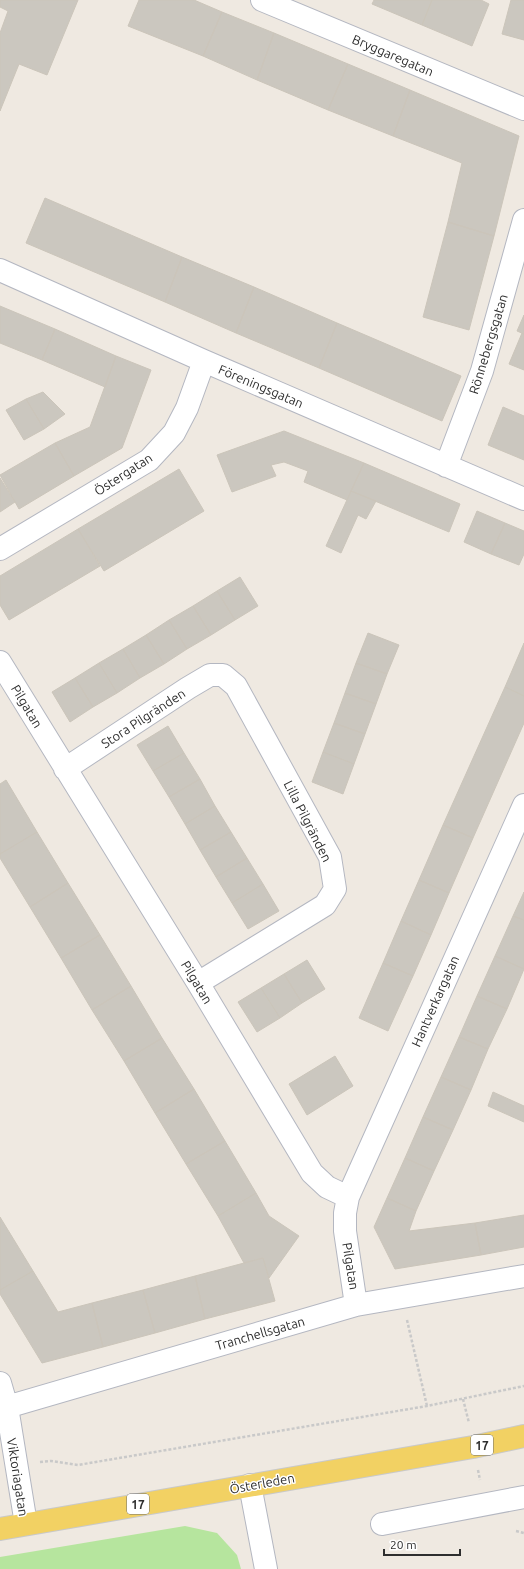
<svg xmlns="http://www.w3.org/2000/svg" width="524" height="1569" font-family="Ubuntu,sans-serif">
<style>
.green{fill:#b6e59e}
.building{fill:#cbc7bf;stroke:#cbc5ba}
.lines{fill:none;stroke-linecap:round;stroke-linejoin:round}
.minor-casing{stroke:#b4b7c1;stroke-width:24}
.major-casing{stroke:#c9c9c9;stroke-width:24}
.path{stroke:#c9c9c9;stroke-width:2.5;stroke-dasharray:3 2;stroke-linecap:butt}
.minor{stroke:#fff;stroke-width:22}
.major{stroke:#f2d163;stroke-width:22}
.labels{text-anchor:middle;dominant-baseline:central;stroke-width:3;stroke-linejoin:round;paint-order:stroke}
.shield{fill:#fff;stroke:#6d6d6d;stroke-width:1}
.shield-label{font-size:12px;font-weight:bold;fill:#2e2e2e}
.street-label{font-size:13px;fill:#2e2e2e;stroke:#fff}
</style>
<rect width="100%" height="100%" fill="#efe9e1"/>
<path class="green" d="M185,1526L217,1533L237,1555L241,1569H0V1557Z"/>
<path class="building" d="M0,0H78L47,75L19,64L0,111V33L8,11L0,7Z
M139,0H194L222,12L203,56L128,26Z
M374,0H432L422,25L372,4Z
M432,0H481L489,4L472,46L422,25Z
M511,0H524V40L502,34Z
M222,12L274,33L257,80L203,56Z
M274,33L348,64L328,110L257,80Z
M348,64L410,90L393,136L328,110Z
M410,90L519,136L494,236L448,222L462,163L393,136Z
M45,198L182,257L165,302L26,243Z
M448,222L494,236L469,330L423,317Z
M182,257L254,287L236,333L165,302Z
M254,287L337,323L319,368L236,333Z
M0,306L55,329L42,360L0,343Z
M524,315V334L517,331Z
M337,323L461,376L442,421L319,368Z
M55,329L116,356L105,387L42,360Z
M522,333L524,334V370L509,364Z
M116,356L151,370L122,448L74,476L55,443L90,427Z
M43,392L65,414L44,429L26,399Z
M26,399L44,429L24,440L6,410Z
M503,407L524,416V460L488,445Z
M284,431L364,463L347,500L304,482L308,471L284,462L271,465L276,476L232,492L217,455Z
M55,443L74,476L19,509L0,475Z
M364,463L460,504L449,532L351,491Z
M179,469L204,511L104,571L78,529Z
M0,478L15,502L0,512Z
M351,491L376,501L366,519L358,515L341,553L326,546Z
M477,511L505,523L491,554L464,542Z
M505,523L524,531V554L519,565L491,554Z
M78,529L100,566L9,620L0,605V576Z
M240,577L258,606L235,620L217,591Z
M217,591L235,620L211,635L193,606Z
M193,606L211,635L187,649L169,620Z
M169,620L187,649L164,664L146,635Z
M368,633L399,645L387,674L356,663Z
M146,635L164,664L140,678L123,649Z
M524,643V696L505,687Z
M123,649L140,678L117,693L99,663Z
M99,663L117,693L93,707L75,678Z
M356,663L387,674L376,704L345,693Z
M75,678L93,707L70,722L52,692Z
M505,687L524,696V723L473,838L443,825Z
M345,693L376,704L365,734L334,723Z
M334,723L365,734L354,764L323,752Z
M168,726L184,753L153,771L137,745Z
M323,752L354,764L343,794L312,782Z
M184,753L200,779L169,797L153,771Z
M200,779L215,806L185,824L169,797Z
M6,780L37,832L0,854V784Z
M215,806L231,832L200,850L185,824Z
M443,825L473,838L449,893L419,880Z
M37,832L68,883L30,907L0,858V854Z
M231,832L247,858L216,877L200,850Z
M247,858L263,884L232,903L216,877Z
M419,880L449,893L431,935L401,921Z
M68,883L100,935L61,958L30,907Z
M263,884L279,911L248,929L232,903Z
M524,892V920L513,916Z
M513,916L524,920V969L495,956Z
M401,921L431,935L413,976L383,963Z
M100,935L131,986L92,1010L61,958Z
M495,956L524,969L507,1009L477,996Z
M307,960L325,989L302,1003L284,974Z
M383,963L413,976L388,1031L359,1018Z
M284,974L302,1003L280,1018L261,988Z
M131,986L162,1038L124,1061L92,1010Z
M261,988L280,1018L257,1032L238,1002Z
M477,996L507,1009L488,1049L459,1037Z
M459,1037L488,1049L471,1090L441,1077Z
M162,1038L194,1089L155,1113L124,1061Z
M335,1056L353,1086L307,1115L289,1084Z
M441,1077L471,1090L453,1130L423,1117Z
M194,1089L225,1141L186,1164L155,1113Z
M493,1092L524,1106V1122L488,1106Z
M423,1117L453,1130L434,1171L405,1158Z
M225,1141L256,1193L218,1216L186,1164Z
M405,1158L434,1171L416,1211L387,1198Z
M256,1193L269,1216L299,1236L269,1278L263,1258L244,1263L218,1216Z
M387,1198L416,1211L409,1231L475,1223L481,1255L395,1269L374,1227Z
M524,1215V1247L481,1255L475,1223Z
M0,1217L33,1271L0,1290Z
M263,1258L275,1301L205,1319L195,1276Z
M33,1271L58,1312L92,1303L103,1347L42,1363L0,1294V1290Z
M195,1276L205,1319L155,1333L143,1290Z
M143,1290L155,1333L103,1347L92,1303Z"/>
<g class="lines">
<g class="minor-casing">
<path id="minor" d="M262,0L524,109
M0,270L204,361L524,499
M446,466L482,371L524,220
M0,549L149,460L174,433L187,408L204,361
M0,662L198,983L312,1173L327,1187L348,1197L345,1213V1231L356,1305
M65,769L188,688L210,675H223L236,686L330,857L335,889L325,905L198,983
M348,1197L524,805
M0,1383L7,1407L26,1524
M0,1409L356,1305L524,1276
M250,1485L266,1569
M382,1524L524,1497"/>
</g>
<g class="major-casing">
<path id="major" d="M0,1529L473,1447L524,1436"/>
</g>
<path class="path" d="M407,1320L427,1406
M463,1399L469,1423
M40,1462L51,1461L78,1465L427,1406L524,1386
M478,1470L480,1480
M516,1531L524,1533"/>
<use href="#minor" class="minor"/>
<use href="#major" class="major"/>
</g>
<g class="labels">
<g class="shield">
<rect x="471" y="1435" width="22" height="20" rx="3"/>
<rect x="127" y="1494" width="22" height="20" rx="3"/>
</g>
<g class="shield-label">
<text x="482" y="1445">17</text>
<text x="138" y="1504">17</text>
</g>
<g class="street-label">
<text transform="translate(393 55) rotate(23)">Bryggaregatan</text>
<text transform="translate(488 344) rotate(-73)">Rönnebergsgatan</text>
<text transform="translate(261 386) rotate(23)">Föreningsgatan</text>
<text transform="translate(123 474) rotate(-33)">Östergatan</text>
<text transform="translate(27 706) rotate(59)">Pilgatan</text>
<text transform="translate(143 718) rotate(-33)">Stora Pilgränden</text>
<text transform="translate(308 821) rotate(63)">Lilla Pilgränden</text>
<text transform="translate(197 982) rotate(59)">Pilgatan</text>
<text transform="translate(435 1001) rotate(-66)">Hantverkargatan</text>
<text transform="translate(351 1266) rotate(81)">Pilgatan</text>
<text transform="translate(260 1333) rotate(-16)">Tranchellsgatan</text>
<text transform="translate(18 1477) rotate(81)">Viktoriagatan</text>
<text transform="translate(262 1483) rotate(-10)">Österleden</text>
</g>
</g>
<path d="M384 1549v6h76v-6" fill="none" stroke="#2e2e2e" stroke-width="2"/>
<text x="390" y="1549" font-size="12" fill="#2e2e2e" stroke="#ffffff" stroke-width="3" paint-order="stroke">20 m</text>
</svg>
